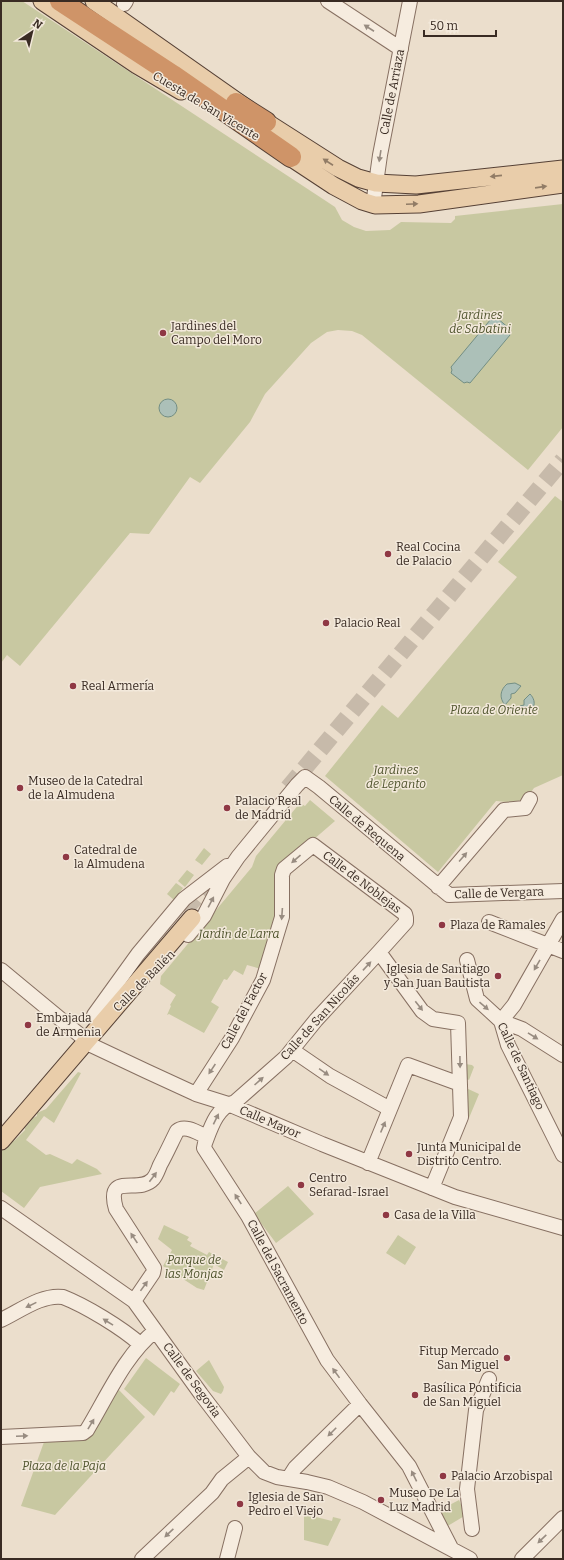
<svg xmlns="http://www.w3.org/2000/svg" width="564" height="1560" font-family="Bitter,serif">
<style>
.green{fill:#c8c8a1}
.water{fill:#acc0b8;stroke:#738e84}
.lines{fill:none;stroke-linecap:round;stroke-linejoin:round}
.major-tunnel{stroke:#c7baaa;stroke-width:17;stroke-dasharray:17 8;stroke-linecap:butt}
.minor-casing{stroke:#877062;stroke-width:16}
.major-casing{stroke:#554035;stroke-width:19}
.highway-casing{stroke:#554035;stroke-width:22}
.minor{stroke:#f6ecdf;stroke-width:14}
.major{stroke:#e9cdaa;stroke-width:17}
.highway{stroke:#cf9468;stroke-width:20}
.oneway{fill:#988c81}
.oneway2{fill:#917c66}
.poi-dot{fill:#8f3844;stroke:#f3e9db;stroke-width:1.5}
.labels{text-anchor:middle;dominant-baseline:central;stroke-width:3;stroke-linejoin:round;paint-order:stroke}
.street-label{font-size:12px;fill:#392b23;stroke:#f3e9db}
.park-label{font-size:12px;font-style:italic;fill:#4e532c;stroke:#f3e9db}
.poi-label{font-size:12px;fill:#392b23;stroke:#f3e9db;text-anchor:start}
</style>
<rect width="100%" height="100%" fill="#ebdecc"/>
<path class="green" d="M1,1H22L329,203L335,207L342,220L354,227L366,231L390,230L401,222L451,223L455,219V216L563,204V427L528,470L362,335L352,331L338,330L327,332L311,343L265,394L250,422L200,483L190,477L149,534L130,533L20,666L7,655L1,663Z
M555,496L563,502V775L534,788L525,800L507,802L496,801L438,872L325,776L382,705L398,718L517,577L498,562Z
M310,800L335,821L276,872L277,918L261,969L247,965L243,975L234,970L227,980L224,979L211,1002L219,1007L204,1033L169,1014L167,1015L171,1006L170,1005L176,995L160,984L161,976L252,867L256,856L300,803L305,806Z
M204,848L211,854L202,865L195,860Z
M187,870L194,875L185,887L178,881Z
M176,883L183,888L174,900L167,894Z
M465,1064L472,1065L474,1067L469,1080L465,1078Z
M78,1072L81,1073L54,1123L44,1116L26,1140L46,1155L50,1154L72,1164L77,1159L97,1169L102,1174L40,1187L24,1208L1,1191V1131L14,1141L25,1130V1128L33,1118L37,1116V1113L46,1109Z
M466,1088L479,1094L469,1118L464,1116Z
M288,1186L314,1214L276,1243L254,1214Z
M164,1225L189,1237L187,1240L192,1243L190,1246L207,1255L209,1252L228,1262L224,1270L214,1264L204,1290L197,1288L163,1266L172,1250L158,1239Z
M398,1235L416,1247L405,1265L386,1253Z
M146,1358L180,1384L174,1393L171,1391L154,1416L124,1389Z
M209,1360L224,1387L223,1391L221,1394L213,1391L196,1371Z
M117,1388L145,1417L55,1515L21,1506L44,1442L88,1436Z
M459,1500L466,1515L446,1527L438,1511Z
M304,1514L332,1521L333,1517L341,1519L328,1546L304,1540Z"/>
<path class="water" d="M497,318L510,329L509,331L510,335L470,383L467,382L464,383L451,373L452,370L451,367L491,319Z
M159 408a9 9 0 1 1 18 0a9 9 0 1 1-18 0Z
M515,683L521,686L515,693L511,694V698L505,705C499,698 500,690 507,684Z
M530,694C538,702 534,713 522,715L514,712L520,706L524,705V700Z"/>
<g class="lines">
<path class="major-tunnel" d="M288,788L563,460
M184,911L208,883"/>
<g class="minor-casing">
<path id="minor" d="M328,1L401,49
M124,4L126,1
M373,205L380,155L410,1
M438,887L504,810L525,808L530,799
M489,922L563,951
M188,935L204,916L223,879L238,857L297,785L305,777L319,787L449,895L563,891
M379,952L422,1011L433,1019L458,1023L461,1117L432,1188
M467,960L477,999L501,1021L508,1045L563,1155
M1,970L93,1046L146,1071L196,1094L228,1104L322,1144L455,1197L563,1228
M94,1015L138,954L184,899L227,866
M501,1021L514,1005L563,919
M501,1021L522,1029L563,1055
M292,1050L330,1076L390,1109
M196,1094L232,1038L263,980L282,917V875L284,869L313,845L405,914L406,918V922L379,952L316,1020L286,1057L235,1102C217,1107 211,1127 205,1143L204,1148L248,1216L327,1360L360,1404L409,1466L451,1548
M368,1163L408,1065L460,1084
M1,1208L134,1301L201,1394L249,1457L264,1472L277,1477L307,1482L328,1487L363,1502L470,1559
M134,1301L153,1273L154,1268L116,1209C105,1171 139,1195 153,1179C156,1176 158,1170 160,1165C166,1154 171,1143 177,1131C185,1124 198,1133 207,1137
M1,1320C20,1311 42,1294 63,1297C86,1306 122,1328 140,1344
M1,1437L83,1433L87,1430C107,1397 125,1355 155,1331
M288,1479L295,1468L360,1404
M472,1529L467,1489L476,1410L489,1379
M142,1559L212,1493L222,1479L249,1457
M227,1559L235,1528
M522,1559L563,1518"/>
</g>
<g class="major-casing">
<path id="major" d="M42,1L137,65L181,91
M94,1L266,122L338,168L358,178L376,183L416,185L563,169
M281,151L334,186L362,201L375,205L419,204L563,184
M1,1141L192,918"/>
</g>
<g class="highway-casing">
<path id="highway" d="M60,1L173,75L291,157
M236,103L266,122"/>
</g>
<use href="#minor" class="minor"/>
<use href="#major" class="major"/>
<use href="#highway" class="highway"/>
</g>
<defs><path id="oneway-solid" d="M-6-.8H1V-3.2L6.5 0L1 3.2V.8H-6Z"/></defs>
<g class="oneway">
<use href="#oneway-solid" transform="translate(369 28) rotate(-147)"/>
<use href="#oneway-solid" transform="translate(380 156) rotate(99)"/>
<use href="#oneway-solid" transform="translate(463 857) rotate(-49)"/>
<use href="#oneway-solid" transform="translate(296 859) rotate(139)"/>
<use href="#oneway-solid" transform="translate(211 902) rotate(-62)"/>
<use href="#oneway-solid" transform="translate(282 914) rotate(94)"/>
<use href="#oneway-solid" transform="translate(537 965) rotate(120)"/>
<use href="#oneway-solid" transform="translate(367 966) rotate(-47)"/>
<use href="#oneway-solid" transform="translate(419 1006) rotate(52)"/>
<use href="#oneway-solid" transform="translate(484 1006) rotate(41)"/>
<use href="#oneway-solid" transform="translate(533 1036) rotate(32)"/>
<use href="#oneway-solid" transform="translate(460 1062) rotate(89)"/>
<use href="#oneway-solid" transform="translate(212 1069) rotate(124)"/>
<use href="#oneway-solid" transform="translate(324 1072) rotate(35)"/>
<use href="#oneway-solid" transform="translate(259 1081) rotate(-42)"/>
<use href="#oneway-solid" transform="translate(216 1119) rotate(-64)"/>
<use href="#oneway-solid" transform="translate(383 1127) rotate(-67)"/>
<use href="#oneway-solid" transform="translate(153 1177) rotate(-53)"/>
<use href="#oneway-solid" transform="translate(238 1199) rotate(-123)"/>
<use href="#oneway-solid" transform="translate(134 1238) rotate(-124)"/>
<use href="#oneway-solid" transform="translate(144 1286) rotate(-54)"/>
<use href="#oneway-solid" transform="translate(31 1305) rotate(154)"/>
<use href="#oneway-solid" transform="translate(108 1322) rotate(-148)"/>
<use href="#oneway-solid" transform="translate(336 1373) rotate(-126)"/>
<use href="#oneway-solid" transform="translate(91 1424) rotate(-59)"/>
<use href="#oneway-solid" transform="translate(332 1432) rotate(135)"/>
<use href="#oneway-solid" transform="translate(22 1436) rotate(-2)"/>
<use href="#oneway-solid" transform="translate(414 1476) rotate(-116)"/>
<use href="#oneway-solid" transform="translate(169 1533) rotate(137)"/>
<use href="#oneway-solid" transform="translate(542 1539) rotate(136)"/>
</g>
<g class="oneway2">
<use href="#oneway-solid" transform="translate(328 162) rotate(-147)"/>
<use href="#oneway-solid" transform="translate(496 176) rotate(174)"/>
<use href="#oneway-solid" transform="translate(541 187) rotate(-8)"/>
<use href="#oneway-solid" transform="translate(412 204) rotate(-2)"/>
</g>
<g class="poi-dot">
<circle cx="163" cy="333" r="4"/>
<circle cx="388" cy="554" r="4"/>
<circle cx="326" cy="623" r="4"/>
<circle cx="73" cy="686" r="4"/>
<circle cx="20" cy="788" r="4"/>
<circle cx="227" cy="808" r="4"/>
<circle cx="66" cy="857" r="4"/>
<circle cx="442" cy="925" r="4"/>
<circle cx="498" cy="976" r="4"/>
<circle cx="28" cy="1025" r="4"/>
<circle cx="409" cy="1154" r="4"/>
<circle cx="301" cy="1185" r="4"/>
<circle cx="386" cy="1215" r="4"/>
<circle cx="507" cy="1358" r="4"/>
<circle cx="415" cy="1395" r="4"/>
<circle cx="443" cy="1476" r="4"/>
<circle cx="381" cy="1500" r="4"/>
<circle cx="240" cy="1504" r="4"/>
</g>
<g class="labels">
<g class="street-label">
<text transform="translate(392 92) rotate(-79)">Calle de Arriaza</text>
<text transform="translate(206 106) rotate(31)">Cuesta de San Vicente</text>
<text transform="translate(367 828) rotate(40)">Calle de Requena</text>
<text transform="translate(362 882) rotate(37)">Calle de Noblejas</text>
<text transform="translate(499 893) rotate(-2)">Calle de Vergara</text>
<text transform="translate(144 981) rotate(-45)">Calle de Bailén</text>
<text transform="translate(244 1011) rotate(-62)">Calle del Factor</text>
<text transform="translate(320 1017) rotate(-48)">Calle de San Nicolás</text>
<text transform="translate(521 1066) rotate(65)">Calle de Santiago</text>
<text transform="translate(270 1122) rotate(23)">Calle Mayor</text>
<text transform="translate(278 1272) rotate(62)">Calle del Sacramento</text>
<text transform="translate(192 1380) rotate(54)">Calle de Segovia</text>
</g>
<g class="park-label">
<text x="480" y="315">Jardines<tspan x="480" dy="14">de Sabatini</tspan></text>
<text x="494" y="710">Plaza de Oriente</text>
<text x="396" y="770">Jardines<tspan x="396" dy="14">de Lepanto</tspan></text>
<text x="239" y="934">Jardín de Larra</text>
<text x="194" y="1260">Parque de<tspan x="194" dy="14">las Monjas</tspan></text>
<text x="64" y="1466">Plaza de la Paja</text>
</g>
<g class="poi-label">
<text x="171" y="326">Jardines del<tspan x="171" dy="14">Campo del Moro</tspan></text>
<text x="396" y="547">Real Cocina<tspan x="396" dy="14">de Palacio</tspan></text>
<text x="334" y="623">Palacio Real</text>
<text x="81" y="686">Real Armería</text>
<text x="28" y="781">Museo de la Catedral<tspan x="28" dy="14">de la Almudena</tspan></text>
<text x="235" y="801">Palacio Real<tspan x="235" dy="14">de Madrid</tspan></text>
<text x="74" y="850">Catedral de<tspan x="74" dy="14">la Almudena</tspan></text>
<text x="450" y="925">Plaza de Ramales</text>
<text x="490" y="969" text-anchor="end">Iglesia de Santiago<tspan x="490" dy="14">y San Juan Bautista</tspan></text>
<text x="36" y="1018">Embajada<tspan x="36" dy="14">de Armenia</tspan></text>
<text x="417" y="1147">Junta Municipal de<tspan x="417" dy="14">Distrito Centro.</tspan></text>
<text x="309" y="1178">Centro<tspan x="309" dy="14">Sefarad-Israel</tspan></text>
<text x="394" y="1215">Casa de la Villa</text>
<text x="499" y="1351" text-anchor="end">Fitup Mercado<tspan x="499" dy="14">San Miguel</tspan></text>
<text x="423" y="1388">Basílica Pontificia<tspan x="423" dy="14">de San Miguel</tspan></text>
<text x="451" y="1476">Palacio Arzobispal</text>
<text x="389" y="1493">Museo De La<tspan x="389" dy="14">Luz Madrid</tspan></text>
<text x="248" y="1497">Iglesia de San<tspan x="248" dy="14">Pedro el Viejo</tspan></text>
</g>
</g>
<rect width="564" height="1560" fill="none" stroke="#392b23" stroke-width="4"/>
<g transform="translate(32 32) rotate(35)" stroke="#f3e9db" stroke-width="3" paint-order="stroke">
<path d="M0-3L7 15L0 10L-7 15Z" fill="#392b23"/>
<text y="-6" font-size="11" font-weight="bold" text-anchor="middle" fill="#392b23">N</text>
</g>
<path d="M424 30v6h72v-6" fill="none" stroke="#392b23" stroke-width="2"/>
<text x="430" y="30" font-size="12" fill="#392b23" stroke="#f3e9db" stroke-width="3" paint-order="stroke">50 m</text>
</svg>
